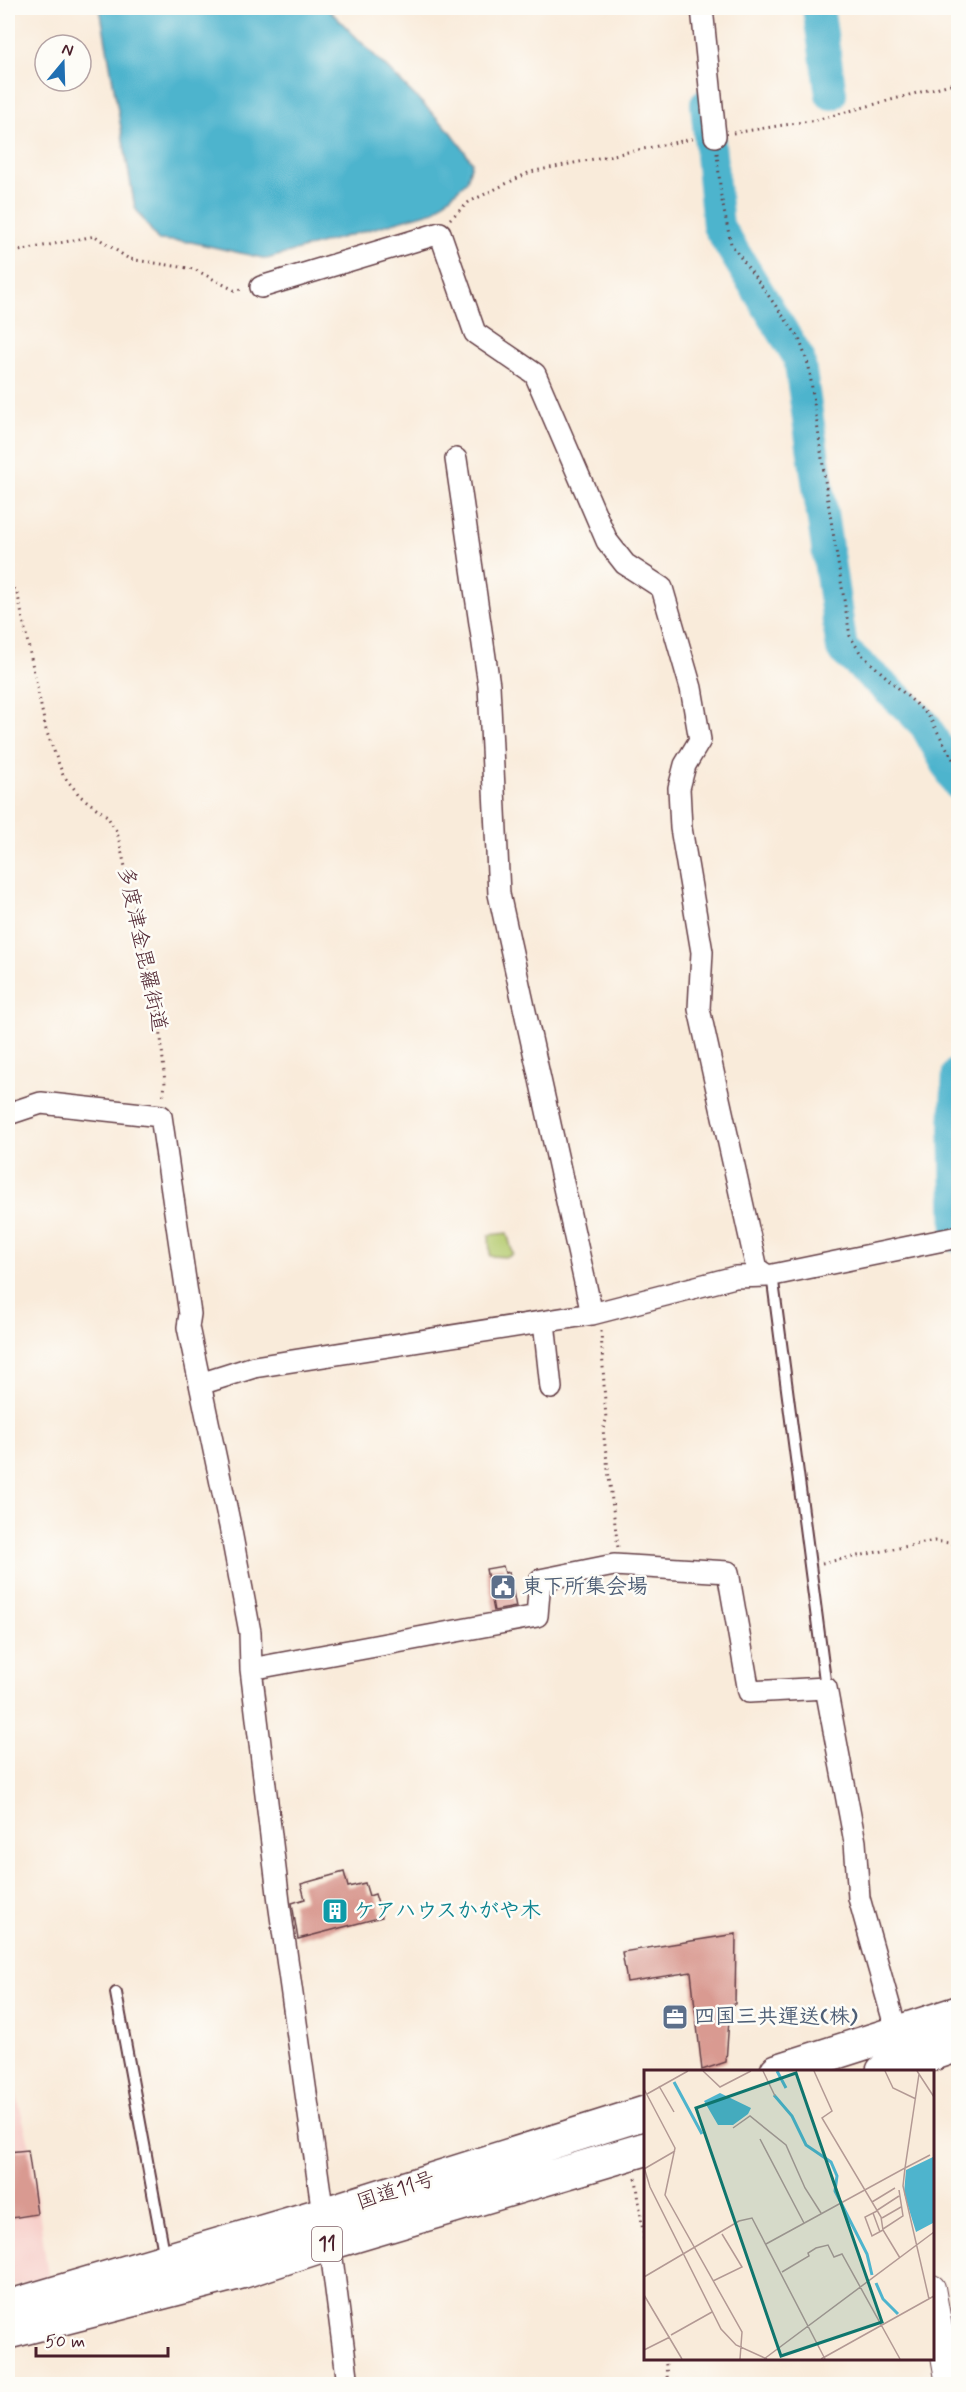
<svg xmlns="http://www.w3.org/2000/svg" width="966" height="2392" font-family="Mynerve,'Klee One',sans-serif">
<style>
.built{fill:#f7d0cb}
.green{fill:#b5cb70;stroke:#80754e;stroke-width:1.5}
.water{fill:#4eb4cd;stroke:#4c6a7c;stroke-width:1.5}
.lines{fill:none;stroke-linecap:round;stroke-linejoin:round}
.river{stroke:#4eb4cd;stroke-width:32}
.building{fill:#d99a91}
.service-casing{stroke:#643e45;stroke-width:14}
.minor-casing{stroke:#643e45;stroke-width:24}
.tertiary-casing{stroke:#643e45;stroke-width:28}
.trunk-casing{stroke:#643e45;stroke-width:36}
.path{stroke:#643e45;stroke-width:3;stroke-dasharray:1.5 4.5;stroke-linecap:butt}
.service{stroke:#fff;stroke-width:10}
.minor{stroke:#fff;stroke-width:21}
.tertiary{stroke:#fff;stroke-width:26}
.trunk{stroke:#fff;stroke-width:33}
.labels{text-anchor:middle;dominant-baseline:central;stroke-width:5;stroke-linejoin:round;paint-order:stroke}
.shield{fill:#fdfcf7;stroke:#806168;stroke-width:1.5}
.shield-label{font-size:20px;font-weight:bold;fill:#4a1f2b}
.street-label{font-size:21px;fill:#4a1f2b;stroke:#fdfcf7}
.service-label{font-size:21px;font-weight:bold;fill:#4e5e75;stroke:#fdfcf7;text-anchor:start}
.culture-label{font-size:21px;font-weight:bold;fill:#0d838f;stroke:#fdfcf7;text-anchor:start}
.inset-river{fill:none;stroke:#4eb4cd;stroke-width:3}
.inset-road{fill:none;stroke:#b39994;stroke-width:1.5}
.view{fill:#0f766e;fill-opacity:0.15;stroke:#0f766e;stroke-width:3}
.inset-edge{fill:none;stroke:#4a1f2b;stroke-width:3}
</style>
<rect width="100%" height="100%" fill="#fdfcf7"/>
<filter id="ink" filterUnits="userSpaceOnUse"><feTurbulence type="fractalNoise" baseFrequency=".0167" numOctaves="2"/><feDisplacementMap in="SourceGraphic" scale="12" xChannelSelector="R" yChannelSelector="G"/><feConvolveMatrix kernelMatrix="1 2 1 2 8 2 1 2 1" color-interpolation-filters="sRGB"/></filter>
<filter id="wash" filterUnits="userSpaceOnUse"><feTurbulence type="fractalNoise" baseFrequency=".008" numOctaves="4" result="noise"/><feDisplacementMap in="SourceGraphic" scale="24" xChannelSelector="R" yChannelSelector="G"/><feGaussianBlur stdDeviation="1.35" result="paint"/><feColorMatrix in="noise" values="0 0 0 0 0 0 0 0 0 0 0 0 0 0 0 0 0 1.4 0 .05"/><feComposite in="paint" operator="in"/></filter>
<g filter="url(#wash)">
<rect width="100%" height="100%" fill="#f9ebda"/>
<path class="built" d="M16,2092L31,2151L48,2276L8,2288V2094Z"/>
<path class="green" d="M507,1233L513,1254L508,1257L490,1256L489,1235Z"/>
<path class="water" d="M100,8H327L452,133L472,162L467,181L434,211L267,259L191,242L158,240L135,208Z"/>
<g class="lines">
<path class="river" d="M818,8L831,94
M706,104L718,226L799,358L842,649L904,704L925,725L958,784
M958,1073L955,1127L958,1237"/>
</g>
<g id="blocks">
<path class="building" d="M503,1566L505,1573L509,1572L516,1607L494,1611L486,1569Z
M344,1872L348,1887L365,1883L369,1896L375,1894L382,1917L298,1939L292,1903L305,1899L301,1884Z
M736,1934L735,2004L730,2005L726,2062L702,2070L691,1972L627,1982L622,1952Z
M28,2150L37,2214L12,2218L8,2187V2152Z"/>
</g>
</g>
<g filter="url(#ink)">
<use href="#blocks" fill-opacity="0" stroke="#643e45" stroke-width="1.5"/>
<g class="lines">
<g class="service-casing">
<path id="service" d="M773,1282L826,1688
M116,1993L165,2258"/>
</g>
<g class="minor-casing">
<path id="minor" d="M702,8L715,136
M261,287L440,233L475,333L535,374L607,541L625,564L662,588L691,688L700,740L685,765L679,788L681,828L702,952L699,1009L757,1269L768,1276
M456,459L489,685L499,894L592,1314
M8,1114L41,1103L161,1116L190,1314L188,1327L230,1526L250,1632L251,1669L279,1902L323,2214L330,2243L348,2384
M544,1322L551,1388
M200,1384L254,1367L592,1314L735,1277L768,1276L958,1237
M251,1669L537,1616L540,1580L614,1565L728,1572L749,1692L826,1688L855,1842L859,1898L897,2033"/>
</g>
<g class="tertiary-casing">
<path id="tertiary" d="M932,2288L949,2384"/>
</g>
<g class="trunk-casing">
<path id="trunk" d="M777,2071L958,2013
M883,2071L958,2045
M8,2307L323,2214L645,2113
M8,2332L241,2272L330,2243L645,2149"/>
</g>
<path class="path" d="M733,133L816,120L958,82
M717,153L721,196L731,244L799,338L809,367L829,508L850,636L861,654L928,715L958,768
M450,219L469,202L530,172L697,138
M8,253L95,236L129,259L194,269L234,290L243,289
M8,578L18,596L46,730L63,775L80,796L107,816L117,832L159,1014L165,1084L163,1099
M601,1331L606,1420L603,1430L618,1548
M822,1563L934,1541L958,1544
M636,2178L645,2248
M665,2358L668,2384"/>
<use href="#service" class="service"/>
<use href="#minor" class="minor"/>
<use href="#tertiary" class="tertiary"/>
<use href="#trunk" class="trunk"/>
</g>
</g>
<defs>
<g id="civic-square" transform="scale(1.35)"><rect x="-9" y="-9" width="18" height="18" rx="4" fill="#5c6f8a" stroke="#fdfcf7"/><path d="M-.6-6.5H3V-4.5H.6V-3L4-1V1h2V6H-6V1h2V-1L-.6-3ZM-1.2 2.5V6h2.4V2.5Z" fill="#fff"/></g>
<g id="building-square" transform="scale(1.35)"><rect x="-9" y="-9" width="18" height="18" rx="4" fill="#0f9aa8" stroke="#fdfcf7"/><path d="M-4-6H4V6H1V3H-1V6H-4ZM-2.5-4.3h1.7v1.8h-1.7ZM.8-4.3h1.7v1.8H.8ZM-2.5-1h1.7V.8h-1.7ZM.8-1h1.7V.8H.8Z" fill="#fff"/></g>
<g id="office-square" transform="scale(1.35)"><rect x="-9" y="-9" width="18" height="18" rx="4" fill="#5c6f8a" stroke="#fdfcf7"/><path d="M-6-3h4V-5.5h4V-3h4V5H-6ZM-1-4.5V-3h2v-1.5ZM-6 0V1H6V0Z" fill="#fff"/></g>
</defs>
<g fill-rule="evenodd">
<use href="#civic-square" x="503" y="1587"/>
<use href="#building-square" x="335" y="1911"/>
<use href="#office-square" x="675" y="2017"/>
</g>
<g class="labels">
<rect class="shield" x="312" y="2227" width="30" height="34" rx="4.5"/>
<g class="shield-label">
<text x="327" y="2244">11</text>
</g>
<g class="street-label">
<text transform="translate(142 949) rotate(78)">多度津金毘羅街道</text>
<text transform="translate(396 2191) rotate(-18)">国道11号</text>
</g>
<g class="service-label">
<text x="522" y="1587">東下所集会場</text>
<text x="694" y="2017">四国三共運送(株)</text>
</g>
<g class="culture-label">
<text x="354" y="1911">ケアハウスかがや木</text>
</g>
</g>
<g transform="translate(644 2070)">
<rect width="290" height="290" fill="#f9ebda"/>
<path d="M76,23L107,38L104,44L89,55H74L60,31ZM289,87V153L272,162L260,123L262,100Z" fill="#4eb4cd"/>
<path class="inset-river" d="M133,1L142,18M30,12L58,64M130,25L148,46L162,75L187,92L193,106L191,121L223,184L228,205M232,213L239,229L254,244"/>
<path class="inset-road" d="M59,1L76,17L107,1M119,1L131,26M170,1L188,41L178,48L237,147L239,160L256,188M241,1L249,18L272,29M273,1L290,27M15,16L30,42M0,19L31,78L21,125L98,262L96,289M3,24L44,1M89,58L106,46L142,75L161,118L177,143M116,69L160,153M0,97L6,117L77,259L92,275L123,289M0,99L31,81M228,132L251,118M232,141L255,126M233,141L221,147L228,166L239,160M229,143L236,162M238,148L257,137M239,159L259,146L255,120M122,174L261,98L275,4M138,202L165,186L164,183L172,178L184,175L190,187L198,184L256,289M0,207L95,151L108,148L181,289M69,211L98,197L78,164M0,225L38,289M285,229L259,116L261,98L286,85M27,265L68,242M0,280L26,267M120,289L290,162M177,289L290,226"/>
<path class="view" d="M152,3L238,252L137,286L52,38Z"/>
<rect width="290" height="290" class="inset-edge"/>
</g>
<rect width="966" height="2392" fill="none" stroke="#fdfcf7" stroke-width="30"/>
<g transform="translate(63 63) rotate(19)"><circle r="28" fill="#fdfcf7" stroke="#b5a4a5" stroke-width="1.5"/>
<path d="M0-4.5L10 22L0 15L-10 22Z" fill="#1f6fb2"/>
<text y="-9" font-size="16" font-weight="bold" text-anchor="middle" fill="#4a1f2b">N</text>
</g>
<path d="M36 2347v9h132v-9" fill="none" stroke="#4a1f2b" stroke-width="3"/>
<text x="45" y="2347" font-size="18" fill="#4a1f2b" stroke="#fdfcf7" stroke-width="4.5" paint-order="stroke">50 m</text>
</svg>
